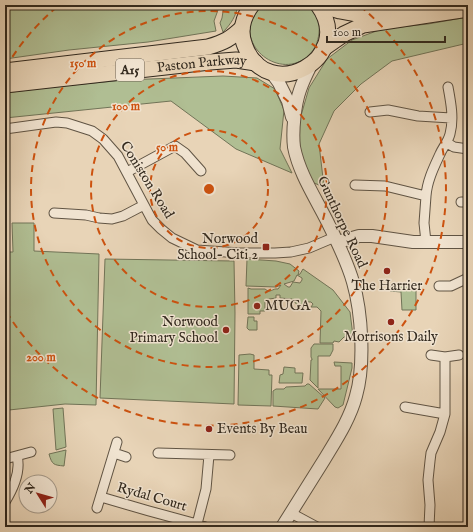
<svg xmlns="http://www.w3.org/2000/svg" width="473" height="532" font-family="'IM FELL English',serif">
<style>
.green{fill:#b0be93;stroke:#717458;fill-rule:evenodd}
.lines{fill:none;stroke-linecap:round;stroke-linejoin:round}
.minor-casing{stroke:#605444;stroke-width:11}
.tertiary-casing{stroke:#605444;stroke-width:14}
.trunk-casing{stroke:#32291e;stroke-width:17}
.minor{stroke:#f0e3d0;stroke-width:9}
.tertiary{stroke:#f0e3d0;stroke-width:12}
.trunk{stroke:#e8d4b7;stroke-width:15}
.ring{fill:none;stroke:#cd520f;stroke-width:2;stroke-dasharray:7 5}
.poi-dot{fill:#8f2418;stroke:#f0e3d0;stroke-width:1.5}
.labels{text-anchor:middle;dominant-baseline:central;stroke-width:3;stroke-linejoin:round;paint-order:stroke}
.shield{fill:#f0e3d0;stroke:#6b6153;stroke-width:1}
.shield-label{font-size:13px;font-weight:bold;fill:#32291e}
.street-label{font-size:14px;fill:#32291e;stroke:#f0e3d0}
.poi-label{font-size:14px;fill:#32291e;stroke:#f0e3d0;text-anchor:end}
.centre{fill:#cd520f;stroke:#f0e3d0;stroke-width:2}
.ring-label{font-size:12px;text-anchor:middle;font-weight:bold;fill:#cd520f;stroke:#f0e3d0;stroke-width:3;stroke-linejoin:round;paint-order:stroke}
</style>
<rect width="100%" height="100%" fill="#e8d4b7"/>
<filter id="stains"><feTurbulence type="fractalNoise" baseFrequency=".005" numOctaves="4"/><feColorMatrix values="0 0 0 0 .2 0 0 0 0 .09 0 0 0 0 .02 0 0 0 .5 -.17"/></filter>
<radialGradient id="worn" r=".72"><stop offset=".6" stop-color="#630" stop-opacity="0"/><stop offset="1" stop-color="#630" stop-opacity=".3"/></radialGradient>
<path class="green" d="M28,5H218V10L214,21L216,31L148,42L69,50L5,59V10Z
M224,5H238C236,16 231,24 223,32L220,23L222,18Z
M261,5H309C317,12 320,23 319,33C318,42 315,49 309,55C281,82 234,46 255,12C257,10 259,7 261,5Z
M468,17V43L392,61L361,84L334,111L319,144L324,187L309,181L300,151L298,126L309,88L327,59L352,40L382,29L428,24Z
M223,76L257,78L275,89L284,110L280,149L292,173L236,149L171,101L5,118V93L51,87L125,80Z
M12,223H34V251L99,254L96,405L65,404L9,410L5,329V252H13Z
M105,259L234,261L235,313L234,404L100,398Z
M247,259L276,261L290,264L299,271L298,275L300,274L303,269L333,290L350,312L353,336L344,337L339,342L334,341L333,343H320L321,311L317,307H311L313,304L311,302H308L307,304L308,306L299,307L292,299L280,298V295H276V298L269,299L265,301V311H260V314H248V288L251,289H265C271,294 272,288 278,289L281,285L276,287L246,286ZM297,275L302,278V280L300,283L293,282L290,287H288L284,284L294,281Z
M397,285H416V310H402L401,292L390,291V286L396,287Z
M248,317H254V321H257V330H249L247,328Z
M314,344H333V350L330,356H318V388L310,380L311,360H312V359L311,357V348Z
M250,354L254,355V369L269,370V375H272L271,406L238,405L239,355Z
M334,362L352,363V368L343,405L338,408L335,407L318,389H341V366H335Z
M284,367L295,368V373H303L302,383H279L280,375L283,374Z
M307,384H309L325,398L318,409L273,406V391L276,389H284L286,387L305,386Z
M63,408L66,447L56,450L53,409Z
M66,450L64,466C54,465 52,465 49,454Z"/>
<g class="lines">
<g class="minor-casing">
<path id="minor" d="M370,112L388,110L418,116L451,118
M5,129L56,122L67,123L92,131L103,139L118,156L144,205L152,220L161,229L172,238L197,250L240,253H275L291,252L309,248L335,237
M447,143L454,147L468,149
M127,172L175,146L185,153L201,171
M355,185L385,186L426,196L424,223L426,242
M426,196C427,181 434,167 440,154C443,147 448,142 450,134C454,119 451,103 448,87
M461,202H468
M54,213L86,215L99,218L112,219L123,216L144,205
M439,286H451L468,278
M431,355L445,357L459,355
M405,407L445,414
M114,453L126,457
M158,453L230,455
M5,459L31,452
M101,497L149,511L197,524L205,527
M5,502C13,489 21,471 17,456
M97,508L117,442
M291,513L317,527
M197,524L206,489L209,455
M429,527L430,505L428,480L430,461L431,453L440,432L445,414V357"/>
</g>
<g class="tertiary-casing">
<path id="tertiary" d="M271,72L279,83L288,101L292,117
M338,242L359,236H372L413,242H468
M282,527C296,505 310,482 324,460C336,440 350,419 356,396C365,365 362,313 353,282C347,261 337,241 327,221C315,197 299,173 294,147C292,131 295,104 300,90C303,81 307,73 311,65"/>
</g>
<g class="trunk-casing">
<g id="trunk">
<path d="M252,5C243,17 239,32 245,46C267,106 357,59 318,5"/>
<path d="M320,5L340,11L356,14L372,13L421,5"/>
<path d="M324,48L344,34L363,25L468,9"/>
<path d="M5,71L208,47C225,42 230,39 242,28"/>
<path id="s1" d="M5,85L210,62L236,60L256,63"/>
</g>
</g>
<use href="#minor" class="minor"/>
<use href="#tertiary" class="tertiary"/>
<use href="#trunk" class="trunk"/>
</g>
<g class="ring">
<circle cx="209" cy="189" r="59"/>
<circle cx="209" cy="189" r="118"/>
<circle cx="209" cy="189" r="178"/>
<path d="M6 67A237 237 0 0 1 58 6M360 6A237 237 0 1 1 6 311"/>
</g>
<g class="poi-dot">
<rect x="262" y="243" width="8" height="8" rx="2"/>
<circle cx="387" cy="271" r="4"/>
<circle cx="257" cy="306" r="4"/>
<circle cx="391" cy="322" r="4"/>
<circle cx="226" cy="330" r="4"/>
<circle cx="209" cy="429" r="4"/>
</g>
<g class="labels">
<rect class="shield" x="116" y="59" width="28" height="22" rx="3"/>
<g class="shield-label">
<text x="130" y="70">A15</text>
</g>
<g class="street-label">
<text stroke="none"><textPath href="#s1" startOffset="198">Paston Parkway</textPath></text>
<text transform="translate(147 180) rotate(58)">Coniston Road</text>
<text transform="translate(342 222) rotate(65)">Gunthorpe Road</text>
<text transform="translate(152 497) rotate(16)">Rydal Court</text>
</g>
<g class="poi-label">
<text x="258" y="239">Norwood<tspan x="258" dy="16">School- Citi 2</tspan></text>
<text x="387" y="286" text-anchor="middle">The Harrier</text>
<text x="265" y="306" text-anchor="start">MUGA</text>
<text x="218" y="322">Norwood<tspan x="218" dy="16">Primary School</tspan></text>
<text x="391" y="337" text-anchor="middle">Morrisons Daily</text>
<text x="217" y="429" text-anchor="start">Events By Beau</text>
</g>
</g>
<circle cx="209" cy="189" r="6" class="centre"/>
<g class="ring-label">
<text x="83" y="67">150 m</text>
<text x="126" y="110">100 m</text>
<text x="167" y="151">50 m</text>
<text x="41" y="361">200 m</text>
</g>
<rect width="473" height="532" fill="none" stroke="#e8d4b7" stroke-width="20"/>
<rect x="6" y="6" width="461" height="520" fill="none" stroke="#32291e" stroke-width="2"/>
<rect x="10" y="10" width="453" height="512" fill="none" stroke="#32291e"/>
<g transform="translate(38 494) rotate(307)"><circle r="19" fill="#f0e3d0" stroke="#a49989"/>
<path d="M0-3L7 15L0 10L-7 15Z" fill="#8f2418"/>
<text y="-6" font-size="11" font-weight="bold" text-anchor="middle" fill="#32291e">N</text>
</g>
<path d="M327 36v6h118v-6" fill="none" stroke="#32291e" stroke-width="2"/>
<text x="333" y="36" font-size="12" fill="#32291e" stroke="#f0e3d0" stroke-width="3" paint-order="stroke">100 m</text>
<rect width="100%" height="100%" filter="url(#stains)"/>
<rect width="100%" height="100%" fill="url(#worn)"/>
</svg>
